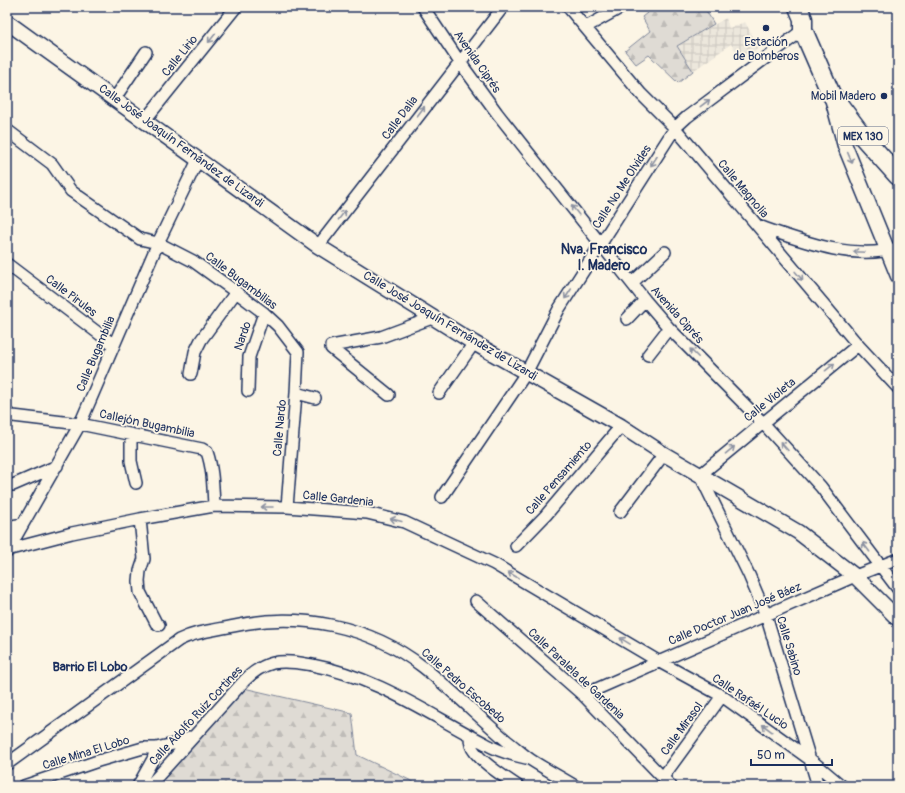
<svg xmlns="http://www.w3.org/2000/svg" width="905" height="793" font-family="Pangolin,sans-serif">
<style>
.industrial{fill:url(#industrial-grid)}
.forest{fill:url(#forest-firs);stroke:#7d8599}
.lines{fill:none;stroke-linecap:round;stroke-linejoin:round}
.minor-casing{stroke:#1b2f5e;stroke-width:14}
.tertiary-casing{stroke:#1b2f5e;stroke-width:17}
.primary-casing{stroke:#1b2f5e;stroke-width:21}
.minor{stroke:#fcf5e5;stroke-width:11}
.tertiary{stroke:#fcf5e5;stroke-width:14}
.primary{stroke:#fcf5e5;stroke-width:18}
.oneway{stroke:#8c92a2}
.poi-dot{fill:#1b2f5e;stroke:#fcf5e5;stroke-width:1.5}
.labels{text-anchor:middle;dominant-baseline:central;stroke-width:3.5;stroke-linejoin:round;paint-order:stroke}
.shield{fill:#fcf5e5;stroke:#5e6a86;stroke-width:1}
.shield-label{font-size:11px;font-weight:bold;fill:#1b2f5e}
.poi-label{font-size:12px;fill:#1b2f5e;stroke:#fcf5e5}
.street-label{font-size:12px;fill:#1b2f5e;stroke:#fcf5e5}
.neighbourhood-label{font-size:13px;font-weight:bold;fill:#1b2f5e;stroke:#fcf5e5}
.quarter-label{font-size:14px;font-weight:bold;fill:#1b2f5e;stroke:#fcf5e5}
</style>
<defs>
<pattern id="industrial-grid" width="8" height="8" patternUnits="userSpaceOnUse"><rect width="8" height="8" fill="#ece7dc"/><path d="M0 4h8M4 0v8" fill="none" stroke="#cac6bf"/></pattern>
<pattern id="forest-firs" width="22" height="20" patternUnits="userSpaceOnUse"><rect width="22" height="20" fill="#dfdbd4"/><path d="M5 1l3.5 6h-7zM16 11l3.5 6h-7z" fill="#bfbcb8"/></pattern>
</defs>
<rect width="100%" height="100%" fill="#fcf5e5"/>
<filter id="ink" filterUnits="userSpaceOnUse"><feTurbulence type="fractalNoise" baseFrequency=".025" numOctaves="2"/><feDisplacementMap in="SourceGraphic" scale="8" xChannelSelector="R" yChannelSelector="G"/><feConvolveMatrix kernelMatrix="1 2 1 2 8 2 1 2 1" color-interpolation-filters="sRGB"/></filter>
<g filter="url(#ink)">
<path class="industrial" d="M726,18L729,28L745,22L759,48L742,59L731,44L693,71L677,46Z"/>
<path class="forest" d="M643,7H704L714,24L677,46L693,71L678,83L649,55L636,64L625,51L650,31L642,17L647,13Z
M235,686L352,713L357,755L422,786H150Z"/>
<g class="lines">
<g class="minor-casing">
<path id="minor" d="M423,7L459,61L497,113L645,300L669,328L763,423L821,487L898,589
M568,7L641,94L675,128L858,345L898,388
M586,27L622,7
M115,98L146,52
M145,120L236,7
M7,130L52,164L71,191L140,239L158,243L193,261L236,292L264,313L278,326L298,352L296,393L287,507
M758,226C802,241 852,261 898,248
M318,246L503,7
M7,264L114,345
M632,283L665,252
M627,319L645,300
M648,355L669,328
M191,374L195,352L201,340L236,292
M248,391L249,357L264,313
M296,393L315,398
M439,393L474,343
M389,395L331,348V346L381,337L432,318
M7,414L13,416L80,424L202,449L207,452C213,469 213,488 214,506
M131,434V461L136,483
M13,485L57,466
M442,497L526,373L559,309L675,128L687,117L803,30
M620,512L664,454
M140,519L144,559L140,571L139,581L140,592L156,623L159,625
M7,527L23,524
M516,546L546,515L621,426
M7,550L72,533L140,519L214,506L287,507L367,513L404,522L494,564L658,661L722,696L811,760L842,786
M7,552L80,424L158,243L198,160
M476,601L583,695L671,786
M583,695L855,576L898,559
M470,736C470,738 470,742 471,745C475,759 506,778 518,786
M7,764L179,640C197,631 216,630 234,626C298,611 371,626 423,667C452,690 479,717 507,741C515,747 522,754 531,760C545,769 560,777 575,786
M663,777L722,696
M24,786L98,761L143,748H156L178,743L189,737
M138,786L153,759L156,748
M149,786L245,680C253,672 261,666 273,663C286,660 300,663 312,665C377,677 428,714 486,744C498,751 512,755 526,758
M818,786L766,615L749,575L700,475L858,345"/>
</g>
<g class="tertiary-casing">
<path id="tertiary" d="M7,22L318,246L474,343L621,426L664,454L798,532L855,576L898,619
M832,98L845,146L898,276"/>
</g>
<g class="primary-casing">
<path id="primary" d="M798,7L803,19V30L831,94L864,138L898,176"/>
</g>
<use href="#minor" class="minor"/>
<use href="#tertiary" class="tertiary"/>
<use href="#primary" class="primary"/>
</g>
<defs><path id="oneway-shaft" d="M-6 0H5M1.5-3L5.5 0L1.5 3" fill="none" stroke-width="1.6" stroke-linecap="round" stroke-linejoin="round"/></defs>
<g class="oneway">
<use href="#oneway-shaft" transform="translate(212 38) rotate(129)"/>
<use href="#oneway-shaft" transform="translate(705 103) rotate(-37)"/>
<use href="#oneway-shaft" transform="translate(421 111) rotate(-53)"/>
<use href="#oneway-shaft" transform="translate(850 158) rotate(67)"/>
<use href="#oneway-shaft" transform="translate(654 161) rotate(123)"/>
<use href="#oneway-shaft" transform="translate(575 210) rotate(-129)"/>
<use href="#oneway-shaft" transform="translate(342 215) rotate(-53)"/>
<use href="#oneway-shaft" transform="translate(859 252) rotate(-177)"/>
<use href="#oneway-shaft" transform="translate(799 276) rotate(50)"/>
<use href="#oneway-shaft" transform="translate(568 294) rotate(123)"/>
<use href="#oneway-shaft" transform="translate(694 353) rotate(-135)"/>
<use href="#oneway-shaft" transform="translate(830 367) rotate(-39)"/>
<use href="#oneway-shaft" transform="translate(784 446) rotate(-132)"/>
<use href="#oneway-shaft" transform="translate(730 450) rotate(-40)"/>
<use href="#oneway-shaft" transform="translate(267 507) rotate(-180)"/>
<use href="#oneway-shaft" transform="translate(396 520) rotate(-166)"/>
<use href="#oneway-shaft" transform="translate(866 547) rotate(-127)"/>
<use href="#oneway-shaft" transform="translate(513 575) rotate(-150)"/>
<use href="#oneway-shaft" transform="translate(625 641) rotate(-149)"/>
<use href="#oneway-shaft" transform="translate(767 728) rotate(-143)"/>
</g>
</g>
<g class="poi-dot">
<circle cx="766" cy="28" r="4"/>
<circle cx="884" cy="96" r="4"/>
</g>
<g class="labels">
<rect class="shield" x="838" y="127" width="50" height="18" rx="3"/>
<g class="shield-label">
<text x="863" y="136">MEX 130</text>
</g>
<g class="poi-label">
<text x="766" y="42">Estación<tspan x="766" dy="14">de Bomberos</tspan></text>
<text x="876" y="96" text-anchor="end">Mobil Madero</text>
</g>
<g class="street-label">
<text transform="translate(180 56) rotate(-51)">Calle Lirio</text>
<text transform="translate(477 62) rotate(55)">Avenida Ciprés</text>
<text transform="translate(400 118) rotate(-53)">Calle Dalia</text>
<text transform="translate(181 146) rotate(36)">Calle José Joaquín Fernández de Lizardi</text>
<text transform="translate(622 187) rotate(-57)">Calle No Me Olvides</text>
<text transform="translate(743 189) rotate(50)">Calle Magnolia</text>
<text transform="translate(241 281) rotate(37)">Calle Bugambilias</text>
<text transform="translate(71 296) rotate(37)">Calle Pirules</text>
<text transform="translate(677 315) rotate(48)">Avenida Ciprés</text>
<text transform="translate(450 326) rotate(31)">Calle José Joaquín Fernández de Lizardi</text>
<text transform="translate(243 336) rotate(-71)">Nardo</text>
<text transform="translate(96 354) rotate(-67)">Calle Bugambilia</text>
<text transform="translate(770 400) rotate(-39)">Calle Violeta</text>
<text transform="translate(147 424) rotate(12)">Callejón Bugambilia</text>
<text transform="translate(280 428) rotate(-85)">Calle Nardo</text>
<text transform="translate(559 478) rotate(-49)">Calle Pensamiento</text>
<text transform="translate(338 499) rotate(6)">Calle Gardenia</text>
<text transform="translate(735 614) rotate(-23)">Calle Doctor Juan José Báez</text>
<text transform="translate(789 646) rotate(73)">Calle Sabino</text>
<text transform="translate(576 674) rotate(43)">Calle Paralela de Gardenia</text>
<text transform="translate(463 686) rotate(41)">Calle Pedro Escobedo</text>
<text transform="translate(750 702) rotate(34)">Calle Rafaél Lucio</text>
<text transform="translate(196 716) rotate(-47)">Calle Adolfo Ruiz Cortines</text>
<text transform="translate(682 729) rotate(-54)">Calle Mirasol</text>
<text transform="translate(86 753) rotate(-17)">Calle Mina El Lobo</text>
</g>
<g class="neighbourhood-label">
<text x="90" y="667">Barrio El Lobo</text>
</g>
<g class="quarter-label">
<text x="604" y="249">Nva. Francisco<tspan x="604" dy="16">I. Madero</tspan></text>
</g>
</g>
<rect width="905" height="793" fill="none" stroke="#fcf5e5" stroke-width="24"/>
<rect x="12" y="12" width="881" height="769" fill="none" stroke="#1b2f5e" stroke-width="1.5" filter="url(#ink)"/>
<path d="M751 759v6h81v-6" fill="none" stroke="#1b2f5e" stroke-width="2"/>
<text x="757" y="759" font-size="12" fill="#1b2f5e" stroke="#fcf5e5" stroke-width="3" paint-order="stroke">50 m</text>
</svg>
